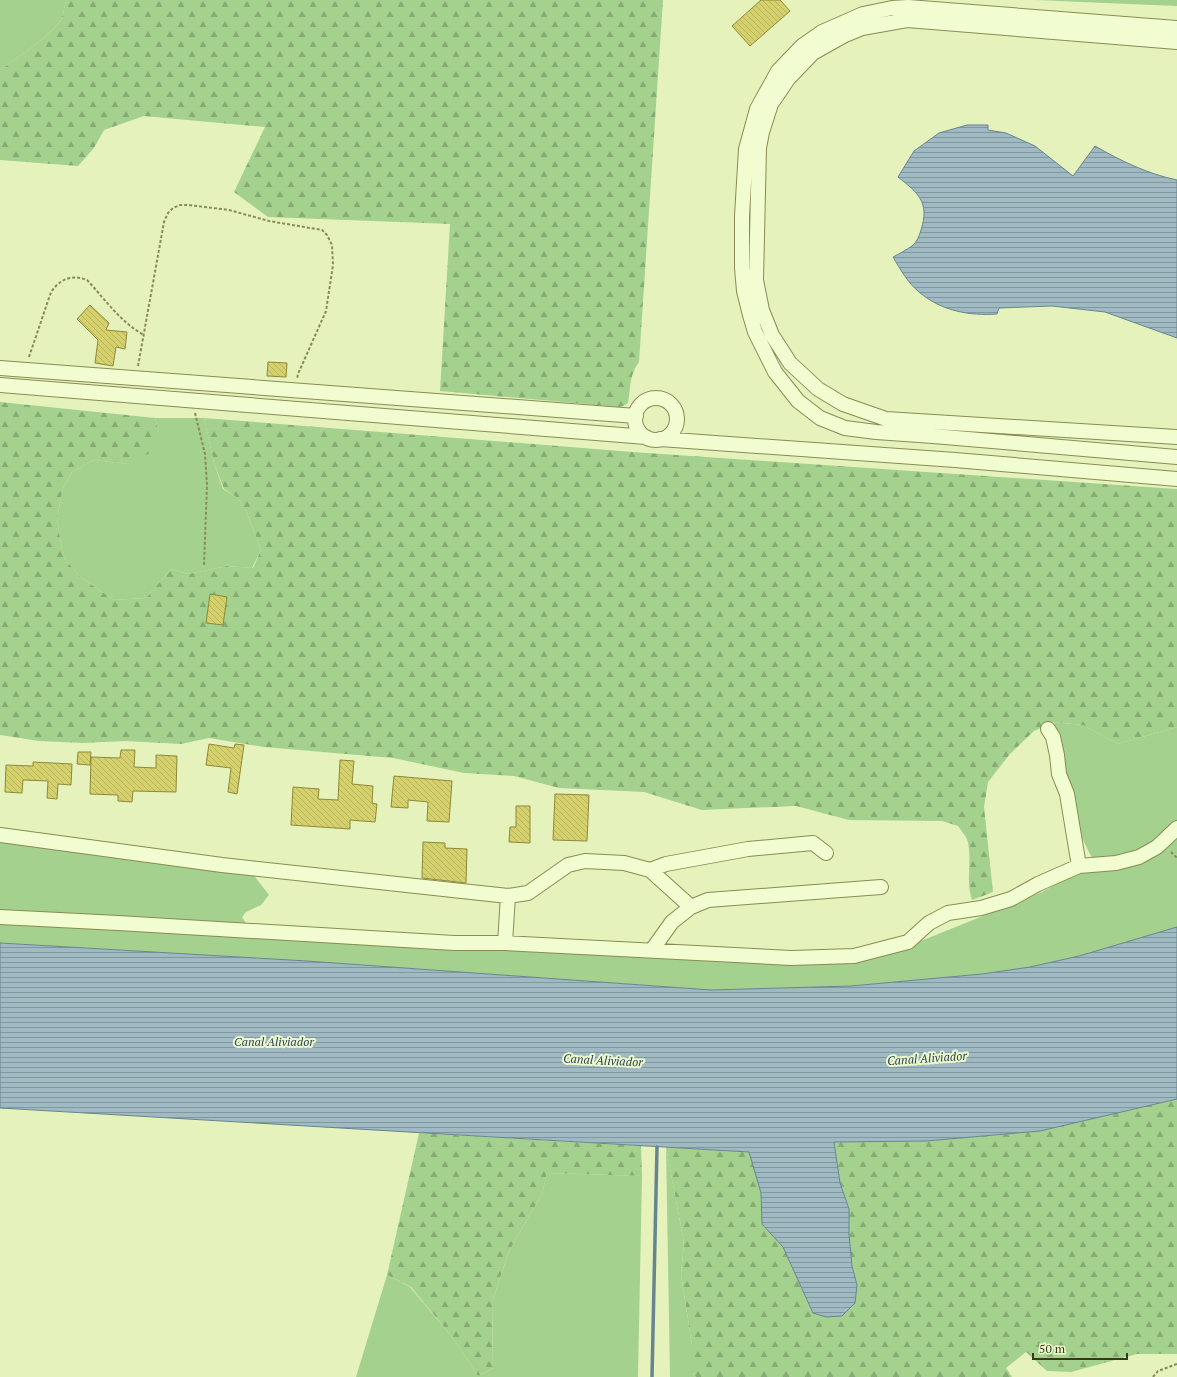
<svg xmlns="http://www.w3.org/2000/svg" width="1177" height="1377" font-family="'PT Serif',serif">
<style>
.green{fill:#a5d18f}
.forest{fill:url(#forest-firs)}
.water{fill:url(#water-rules);stroke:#678591}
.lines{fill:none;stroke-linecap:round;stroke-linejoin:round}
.stream{stroke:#678591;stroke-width:3.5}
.building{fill:url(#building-back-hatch);stroke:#8e8937}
.minor-casing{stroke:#878c54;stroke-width:16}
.path{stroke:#878c54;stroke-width:2;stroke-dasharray:3 2;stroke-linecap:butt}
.minor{stroke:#f1fcd0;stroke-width:14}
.labels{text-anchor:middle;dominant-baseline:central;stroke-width:4;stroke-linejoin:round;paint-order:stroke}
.water-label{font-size:12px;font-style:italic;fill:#28425b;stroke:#edf9cc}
</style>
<defs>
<pattern id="forest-firs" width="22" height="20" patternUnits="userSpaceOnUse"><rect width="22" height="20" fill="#a5d18f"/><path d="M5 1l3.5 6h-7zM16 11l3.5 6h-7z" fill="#87ab74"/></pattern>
<pattern id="water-rules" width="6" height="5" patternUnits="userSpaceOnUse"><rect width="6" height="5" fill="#a0bac3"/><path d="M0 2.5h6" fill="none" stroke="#83989e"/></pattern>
<pattern id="building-back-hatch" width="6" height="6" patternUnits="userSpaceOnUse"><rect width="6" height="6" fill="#d5d16d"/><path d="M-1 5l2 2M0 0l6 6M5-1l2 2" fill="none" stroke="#b8b45e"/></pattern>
</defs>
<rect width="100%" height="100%" fill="#e5f2bc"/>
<path class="green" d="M0,0H67C63,7 64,17 59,23C44,41 19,56 0,70Z
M1035,0H1177V6Z
M155,418H204L214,463L223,489L238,498L247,513L261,550L252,568L227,566L188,574L171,569L146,598L114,600L79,576L63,556L57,519L63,488L72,472L94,460L128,464L159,433Z
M1054,722L1083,725L1118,744L1177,727V927L1079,956L1030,967L982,974L851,986L711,990L307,961L0,943V841L252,873L269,895L261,905L246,912L242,917L253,935L787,964L911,945L1040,893L1088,867L1093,860L1082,838Z
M666,1147L684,1243L681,1274L692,1346V1373L696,1377H670Z
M547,1173L642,1176L638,1377H356L387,1275L410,1287L453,1338L478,1376L493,1368L492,1302L509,1251L542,1194Z"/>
<path class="forest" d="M67,0H663L639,362C629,376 631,386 628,403L623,406L619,407L440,391L450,224L268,217L234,192L265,127L144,116L104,130L94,148L78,166L0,160V70C19,56 44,41 59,23C64,17 63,7 67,0Z
M0,402L155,418L159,433L150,453L128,464L94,460L72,472L63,488L57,519L63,556L79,576L114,600L146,598L171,569L188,574L227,566L253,568L261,550L247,513L238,498L224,489L214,463L204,418L633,452L1177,489V727L1118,744L1083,725L1054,722L1034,731L1010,754L988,782L984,807L993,892L983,896L972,900C965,880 973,859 967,839C965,835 961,830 958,826L942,821L849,820L796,806L702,810L644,792L559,788L514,776L464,773L393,758L264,747L209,738L181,744L125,741L83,743L39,741L0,735Z
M1177,1099V1354H1137L1071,1372L1047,1371L1026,1352L1006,1368L1012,1377H696L692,1373V1346L681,1274L684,1243L666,1147L750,1152L761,1193L762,1224L783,1247L813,1313L857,1285L852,1266L849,1234V1209L840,1183L834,1142L926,1141L1040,1131Z
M419,1133L641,1146L642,1176L547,1173L542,1194L509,1251L492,1302L493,1368L478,1376L453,1338L411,1287L387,1275Z"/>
<path class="water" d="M967,125H988V130L1006,133L1035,146L1073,176L1095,146C1121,161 1148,174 1177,180V338L1105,312L1052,306L999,308L997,314C970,316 941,311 919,292C908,283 900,269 893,257C899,254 906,250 912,246C917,242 919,236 921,230C930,202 918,193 898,177L914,151L939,133Z
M1177,927V1099L1040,1131L926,1141L834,1142L840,1183L849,1209V1234L852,1266L857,1285L855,1303L842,1316L826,1317L813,1313L783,1247L762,1224L761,1193L749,1152L0,1108V943L307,961L711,990L851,986L982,974L1030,967L1079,956Z"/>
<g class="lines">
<path class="stream" d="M652,1377L657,1147"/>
</g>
<path class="building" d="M761,0H780L790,11L750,46L732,26Z
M90,305L109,323L106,330L127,332L125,349L116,347L113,366L95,363L98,340L77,319Z
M268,362L287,363L286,377L267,376Z
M210,594L227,597L223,625L206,623Z
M209,744L234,748L235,744L244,745L237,794L228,792L231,768L206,765Z
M121,750H135L134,767L156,768V755L177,756L176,792L133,791L132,802L118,801V795L90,794L91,757L120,758Z
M78,752H91L90,765L77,764Z
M340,760L354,761L352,784L373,786L372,803L377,804L375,822L350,820V829L291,825L293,787L319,789L318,799L338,800Z
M33,762L72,764L71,785L58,784L57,799L47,798L48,781L23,780L22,793L5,792L6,765L33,766Z
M394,776L452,781L449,822L427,821L428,802L408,800V808L391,807Z
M555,794L589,795L587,841L553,840Z
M516,806H530V843L509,842L510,827H516Z
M423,842L445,843V848L467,849L466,883L422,878Z"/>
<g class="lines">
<g class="minor-casing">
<path id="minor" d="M1177,28L908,7L892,8L863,14L822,32L802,46L778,71L757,109L746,149L742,216V268L744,291L750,315L755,332L775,372L798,401L820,418L845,428L876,432L933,436L1177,457
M1177,42L907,20L862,28L845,35L813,53L788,79L771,104L762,132L759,148L756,280L762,310L772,335L790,363L818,389L843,404L886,419L1177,437
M0,368L636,416
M0,385L646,437
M635 419a21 21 0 1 1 42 0a21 21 0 1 1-42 0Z
M660,439L955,460L1177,479
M1048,729L1053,737L1057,755L1059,774L1067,794L1079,866
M0,835L222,865L508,896L505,943
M650,870L691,907
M508,896L528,893L568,865L585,861L624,863L650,870L666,864L748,849L813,843L826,853
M0,917L118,923L454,943H505L791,958L854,956L908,942L929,923L948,913L981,908L1011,899L1038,884L1079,866L1116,863L1139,857L1157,847L1177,828
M652,950L672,922L691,907L708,900L881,887"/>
</g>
<path class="path" d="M29,357L51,292C60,279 72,274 87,280C105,299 120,322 144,335
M138,366L164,222L168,213L173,208L180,205H189L229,210L269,221L322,230L327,235L332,245L333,265L326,311L298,374L297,379
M195,413L205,454L207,485L204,566
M1171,852L1177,858
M1153,1377L1158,1371L1177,1364"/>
<use href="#minor" class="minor"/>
</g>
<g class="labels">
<g class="water-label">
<text x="274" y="1041">Canal Aliviador</text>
<text transform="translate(927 1058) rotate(-4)">Canal Aliviador</text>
<text transform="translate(603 1060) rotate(3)">Canal Aliviador</text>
</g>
</g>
<path d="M1033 1353v6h94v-6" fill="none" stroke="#38391a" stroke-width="2"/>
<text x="1039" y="1353" font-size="12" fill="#38391a" stroke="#edf9cc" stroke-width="3" paint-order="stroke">50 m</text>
</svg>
